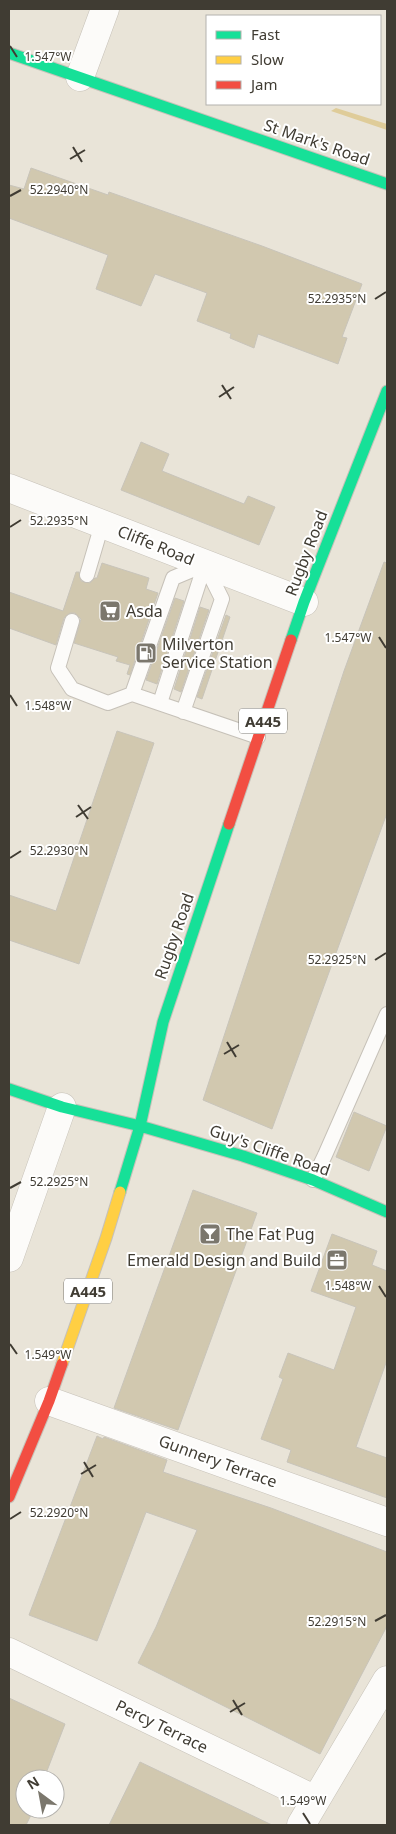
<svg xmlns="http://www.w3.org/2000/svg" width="396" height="1834" font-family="'Noto Sans',sans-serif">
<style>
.green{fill:#dfcc99}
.building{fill:#d1c8af;stroke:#c8c4ba}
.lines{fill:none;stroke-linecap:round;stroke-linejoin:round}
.lane-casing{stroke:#c6c1b8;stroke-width:16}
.street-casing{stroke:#c6c1b8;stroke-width:29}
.fast-casing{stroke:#c6c1b8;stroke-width:13}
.slow-casing{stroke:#c6c1b8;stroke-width:13}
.jam-casing{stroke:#c6c1b8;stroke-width:13}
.lane{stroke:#fcfbf9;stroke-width:14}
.street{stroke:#fcfbf9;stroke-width:28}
.fast{stroke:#16e098;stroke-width:11}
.slow{stroke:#ffcf43;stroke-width:11}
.jam{stroke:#f24e42;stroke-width:11}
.ticks{fill:none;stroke:#403c33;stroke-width:2}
.labels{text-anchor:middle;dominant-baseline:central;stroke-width:4;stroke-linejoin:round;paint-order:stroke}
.shield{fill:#fff;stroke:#797670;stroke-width:1}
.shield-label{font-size:15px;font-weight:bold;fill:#403c33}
.street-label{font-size:16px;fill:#403c33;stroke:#fff}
.poi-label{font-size:16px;fill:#403c33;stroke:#fff;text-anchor:start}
.ticks-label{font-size:12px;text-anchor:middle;fill:#403c33;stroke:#fff;stroke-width:4;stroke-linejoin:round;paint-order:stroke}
</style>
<rect width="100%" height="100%" fill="#e9e4d8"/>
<path class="green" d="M336,108L387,124V130L331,111Z"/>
<path class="building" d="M31,168L108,195L109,192L262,246L362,284L342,337L347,338L338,364L258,334L254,348L230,338L231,334L197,321L207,293L155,274L141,306L96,289L108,255L9,218V185L24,189Z
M141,442L169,454L162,471L244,504L248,496L275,507L259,545L121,490Z
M384,562L387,563V813L272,1129L203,1100L344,671Z
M102,563L149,578L146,589L158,593L130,675L127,674L130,665L116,661L118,657L74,643L81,619L75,613H70L64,618L56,645L9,628V592L63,611L76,572H79L81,581L90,583L95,578H97Z
M175,598L184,601L157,684L146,680Z
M200,607L209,610L181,692L174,689Z
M226,615L230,617L202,699L197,697Z
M117,731L154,743L79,964L9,940V895L56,911Z
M354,1112L387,1126L369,1171L336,1157Z
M193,1190L257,1213L178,1430L114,1408Z
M332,1234L377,1251L372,1265L387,1271V1360L356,1447L387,1458V1498L287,1462L291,1450L261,1439L283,1379L279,1377L288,1353L334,1370L356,1307L311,1291Z
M97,1436L103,1439L104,1437L167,1460L163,1472L271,1508L387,1552V1626L320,1754L138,1663L156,1627L197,1530L146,1512L97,1641L29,1615Z
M9,1698L65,1724L45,1776L48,1777L47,1779H25V1809H34L26,1825H9Z
M140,1762L272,1825H109Z"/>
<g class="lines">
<g class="lane-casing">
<path id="lane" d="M204,565L173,578L132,694L258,737
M87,575L102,524
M72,621L58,668L72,689L108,703L132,694
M160,703L205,564
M183,712L222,599L205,565
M313,1180L325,1155L387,1014"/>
</g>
<g class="street-casing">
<path id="street" d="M80,77L105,9
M9,488L304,602
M9,1258L62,1107
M49,1401L387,1522
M9,1652L316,1800
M301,1825L387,1680"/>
</g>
<g class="fast-casing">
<path id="fast" d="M9,53L387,184
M291,640L304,602L387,391
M9,1089L62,1107L140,1126L243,1156L313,1180L387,1212
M120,1192L140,1126L163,1022L229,824"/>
</g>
<g class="slow-casing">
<path id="slow" d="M62,1364L106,1238L120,1192"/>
</g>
<g class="jam-casing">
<path id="jam" d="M229,824L291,640
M9,1497L49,1401L62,1364"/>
</g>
<use href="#lane" class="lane"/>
<use href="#street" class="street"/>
<use href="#fast" class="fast"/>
<use href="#slow" class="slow"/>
<use href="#jam" class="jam"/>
</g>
<path class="ticks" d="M10,46L17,57M73,147L82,162M70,159L85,150M10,196L21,190M375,299L386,292M222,385L231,399M219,397L234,387M10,527L21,520M379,637L386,648M10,695L17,706M78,805L88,819M76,817L91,807M10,858L21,851M375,960L386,953M227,1042L236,1057M224,1054L239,1045M10,1188L21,1182M379,1286L386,1297M10,1344L17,1354M84,1462L93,1477M81,1474L96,1465M10,1519L21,1512M375,1621L386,1615M233,1700L242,1715M230,1712L245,1703M303,1813L310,1824"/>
<defs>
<g id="supermarket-square" transform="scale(1.125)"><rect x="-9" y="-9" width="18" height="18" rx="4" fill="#7b776d" stroke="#fff"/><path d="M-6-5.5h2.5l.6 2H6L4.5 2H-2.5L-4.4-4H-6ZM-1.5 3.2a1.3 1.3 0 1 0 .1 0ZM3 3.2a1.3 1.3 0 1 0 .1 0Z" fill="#fff"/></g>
<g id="fuel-square" transform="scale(1.125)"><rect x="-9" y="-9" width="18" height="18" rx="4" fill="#7b776d" stroke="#fff"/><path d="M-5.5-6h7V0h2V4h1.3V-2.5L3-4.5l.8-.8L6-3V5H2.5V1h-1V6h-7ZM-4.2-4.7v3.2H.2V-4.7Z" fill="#fff"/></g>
<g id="bar-square" transform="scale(1.125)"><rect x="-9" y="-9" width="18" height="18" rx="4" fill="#7b776d" stroke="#fff"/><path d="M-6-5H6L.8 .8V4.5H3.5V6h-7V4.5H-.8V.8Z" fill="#fff"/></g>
<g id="office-square" transform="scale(1.125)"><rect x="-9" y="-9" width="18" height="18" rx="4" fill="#7b776d" stroke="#fff"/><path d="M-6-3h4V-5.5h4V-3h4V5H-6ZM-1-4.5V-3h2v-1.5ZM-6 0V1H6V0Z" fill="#fff"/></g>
</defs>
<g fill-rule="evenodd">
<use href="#supermarket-square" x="110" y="611"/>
<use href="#fuel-square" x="146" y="653"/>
<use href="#bar-square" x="210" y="1234"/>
<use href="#office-square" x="337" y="1260"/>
</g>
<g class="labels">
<g class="shield">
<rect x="239" y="708.5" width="48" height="25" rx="4"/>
<rect x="64" y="1278.5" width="48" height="25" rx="4"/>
</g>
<g class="shield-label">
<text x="263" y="721">A445</text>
<text x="88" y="1291">A445</text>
</g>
<g class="street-label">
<text transform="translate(317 142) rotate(19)">St Mark's Road</text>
<text transform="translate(156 545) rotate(22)">Cliffe Road</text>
<text transform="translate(306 553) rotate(-69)">Rugby Road</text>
<text transform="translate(174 936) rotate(-71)">Rugby Road</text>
<text transform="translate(270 1150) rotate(19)">Guy's Cliffe Road</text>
<text transform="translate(218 1461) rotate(20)">Gunnery Terrace</text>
<text transform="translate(162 1726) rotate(26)">Percy Terrace</text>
</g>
<g class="poi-label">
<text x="126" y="611">Asda</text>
<text x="162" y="644">Milverton<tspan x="162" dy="18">Service Station</tspan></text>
<text x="226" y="1234">The Fat Pug</text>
<text x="321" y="1260" text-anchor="end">Emerald Design and Build</text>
</g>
</g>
<g class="ticks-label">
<text x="48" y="61">1.547°W</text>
<text x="59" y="194">52.2940°N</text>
<text x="337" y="303">52.2935°N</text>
<text x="59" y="525">52.2935°N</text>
<text x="348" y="642">1.547°W</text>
<text x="48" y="710">1.548°W</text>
<text x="59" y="855">52.2930°N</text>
<text x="337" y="964">52.2925°N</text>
<text x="59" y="1186">52.2925°N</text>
<text x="348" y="1290">1.548°W</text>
<text x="48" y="1359">1.549°W</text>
<text x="59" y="1517">52.2920°N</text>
<text x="337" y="1626">52.2915°N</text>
<text x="303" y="1805">1.549°W</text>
</g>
<rect width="396" height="1834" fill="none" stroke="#403c33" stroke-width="20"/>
<rect x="206" y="15" width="175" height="90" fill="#ffffff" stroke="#b3b1ad"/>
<rect x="216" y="31" width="25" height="8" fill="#16e098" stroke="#b3b1ad"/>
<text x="251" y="40" font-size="15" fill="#403c33">Fast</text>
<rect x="216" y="56" width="25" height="8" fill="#ffcf43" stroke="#b3b1ad"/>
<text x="251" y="65" font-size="15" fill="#403c33">Slow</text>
<rect x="216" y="81" width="25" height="8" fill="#f24e42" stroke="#b3b1ad"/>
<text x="251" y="90" font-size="15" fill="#403c33">Jam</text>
<g transform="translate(40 1794) rotate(328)"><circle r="24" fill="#ffffff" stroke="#b3b1ad"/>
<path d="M0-4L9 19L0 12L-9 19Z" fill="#7b776d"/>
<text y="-8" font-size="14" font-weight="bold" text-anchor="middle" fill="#403c33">N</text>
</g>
</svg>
